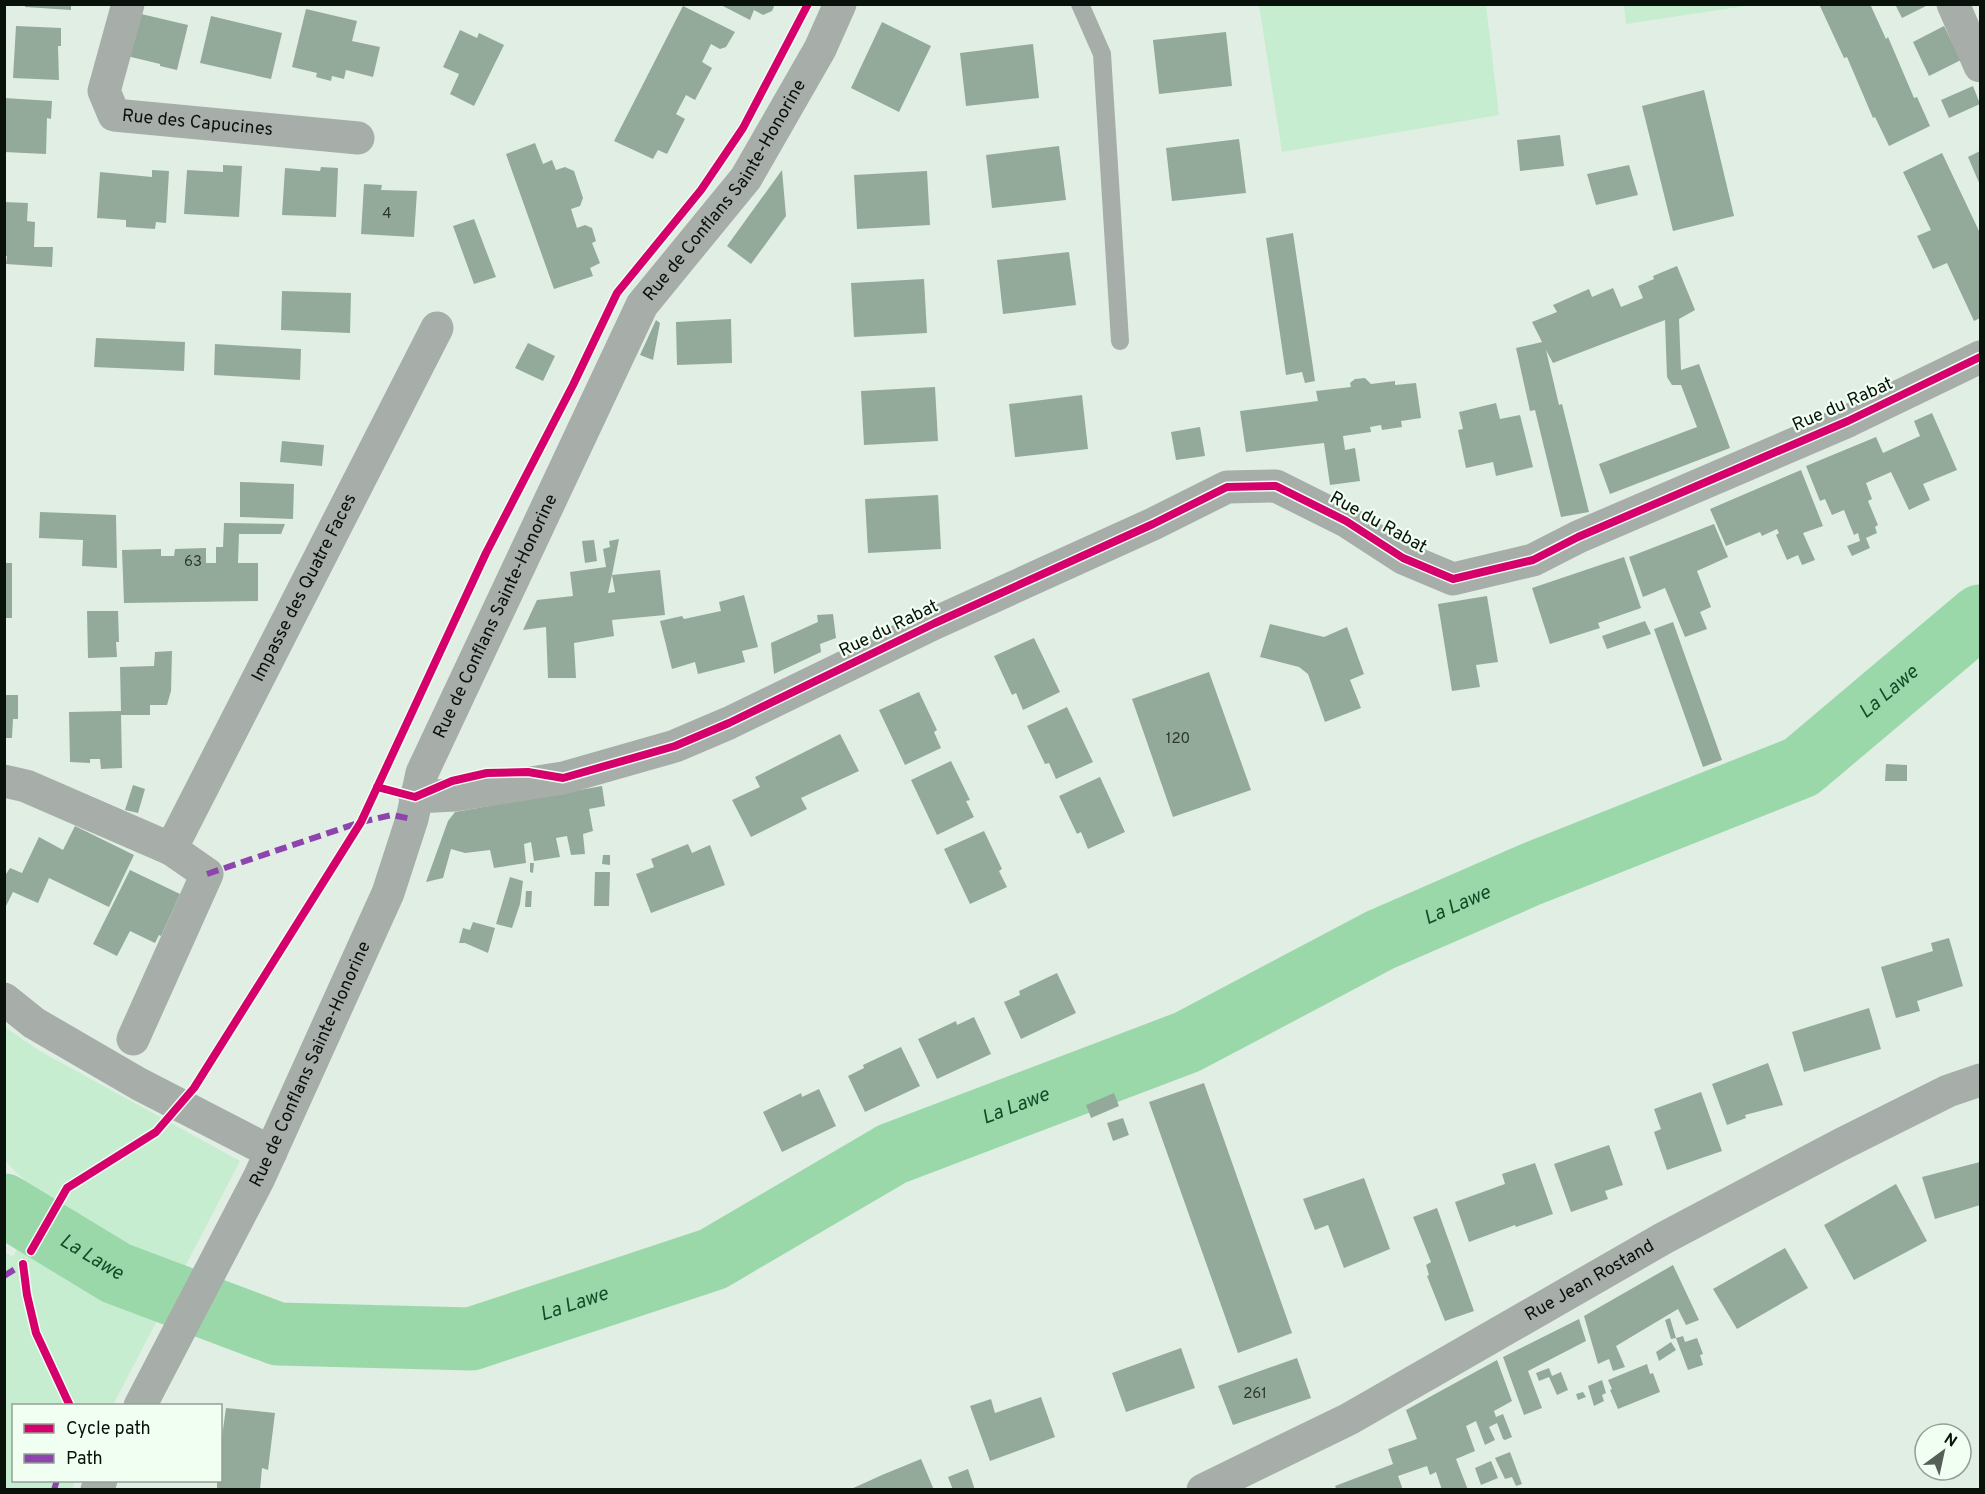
<svg xmlns="http://www.w3.org/2000/svg" width="1985" height="1494" font-family="Overpass,sans-serif">
<style>
.green{fill:#c7edd0}
.lines{fill:none;stroke-linecap:round;stroke-linejoin:round}
.river{stroke:#9ad8aa;stroke-width:63}
.building{fill:#93aa9a;fill-rule:evenodd}
.service{stroke:#a7ada8;stroke-width:18}
.minor{stroke:#a7ada8;stroke-width:33}
.quiet{stroke:#8e44ad;stroke-width:6;stroke-dasharray:12 6;stroke-linecap:butt}
.cycleway-casing{stroke:#f0fff2;stroke-width:11}
.cycleway{stroke:#d6006c;stroke-width:8}
.labels{text-anchor:middle;dominant-baseline:central;stroke-width:4.5;stroke-linejoin:round;paint-order:stroke}
.number-label{font-size:15px;fill:#2c372f}
.street-label{font-size:18px;fill:#09110b;stroke:#f0fff2}
.water-label{font-size:20px;font-style:italic;fill:#114e27;stroke:#f0fff2}
</style>
<rect width="100%" height="100%" fill="#e1eee4"/>
<path class="green" d="M1259,5H1486L1499,115L1282,152Z
M1624,5V4L1752,5L1626,24Z
M5,1027L38,1050L240,1161L113,1405L14,1406V1480L75,1481L72,1489H5V1252L13,1257L44,1200L5,1161Z"/>
<g class="lines">
<path class="river" id="s1" d="M4,1205L116,1273L278,1334L471,1339L713,1259L892,1154L1187,1042L1380,940L1529,875L1801,767L1980,616"/>
</g>
<path class="building" d="M25,4H71V10L25,7Z
M719,4H775L772,11L763,15L754,10L750,20Z
M1819,4H1870L1886,39L1888,37L1914,98L1917,97L1930,126L1889,146L1875,117L1873,118L1847,57L1844,58Z
M1895,4H1930L1902,18Z
M683,6L735,32L726,47L720,49L711,44L702,62L712,68L695,100L686,95L676,114L685,119L667,154L658,150L653,159L614,141Z
M306,9L357,21L352,41L380,47L373,77L346,70L344,79L332,76L331,81L316,77L317,73L292,67Z
M137,13L188,25L177,70L160,66V64L127,56Z
M211,16L282,33L271,79L200,63Z
M882,22L931,46L899,112L851,88Z
M16,26L61,28V46H58L59,80L13,78Z
M1944,26L1961,60L1929,76L1913,42Z
M460,30L477,38L479,33L504,45L474,106L450,94L459,74L443,67Z
M1226,32L1232,86L1159,94L1153,40Z
M1033,44L1039,98L966,106L960,53Z
M1973,86L1980,104L1949,118L1941,100Z
M1704,90L1734,216L1673,231L1642,106Z
M4,98L52,101L51,119L47,118L46,154L4,152Z
M1560,135L1564,166L1520,171L1517,140Z
M1239,139L1246,193L1172,201L1166,148Z
M535,143L543,164L552,160L556,170L565,167L574,171L583,198L580,206L571,209L577,228L585,225L592,228L596,241L592,243L600,263L590,268L593,276L554,289L506,154Z
M1059,146L1066,200L992,208L986,155Z
M1980,151V185L1968,157Z
M1942,153L1980,233V318L1974,321L1947,263L1933,269L1917,236L1931,230L1903,172Z
M223,165L242,166L239,217L184,214L187,170L223,172Z
M1629,165L1638,195L1596,205L1587,174Z
M321,167L338,168L336,217L282,215L285,168L320,171Z
M152,170L169,171L166,223L156,222L155,229L126,227V220L97,218L100,172L152,177Z
M782,170L786,216L751,264L727,246Z
M927,171L930,225L857,229L854,175Z
M364,184L382,185L381,190L417,191L414,237L361,234Z
M4,202L28,203L27,221L35,222L34,247H53L52,267L6,264L7,256H4Z
M474,219L496,277L474,284L453,226Z
M1293,233L1315,381L1305,383L1302,372L1286,375L1266,238Z
M1069,252L1076,305L1003,314L997,260Z
M1677,266L1695,310L1679,319L1681,370L1699,364L1730,448L1610,494L1599,464L1697,427L1681,385H1672L1667,377L1665,320L1553,363L1546,350L1559,405L1562,404L1589,512L1561,517L1535,410L1530,411L1516,348L1542,342L1532,322L1557,312L1553,305L1589,289L1592,297L1613,288L1621,307L1643,298L1638,286L1654,279L1653,276Z
M924,279L927,333L854,337L851,283Z
M282,291L351,293L350,333L281,330Z
M731,319L732,363L677,365L676,322Z
M656,320L660,323L653,360L640,355Z
M96,338L185,342L184,371L94,367Z
M528,343L555,356L543,381L515,368Z
M215,344L301,349L300,380L214,375Z
M1365,378L1371,384L1395,381V385L1416,383L1421,418L1401,421L1402,427L1382,430L1381,425L1370,427L1371,432L1343,436L1345,450L1355,448L1360,481L1330,485L1324,443L1246,452L1240,411L1318,401L1316,391L1351,387L1350,383L1355,379Z
M935,387L938,441L864,445L861,391Z
M1082,395L1088,449L1015,457L1009,404Z
M1496,403L1500,419L1520,415L1533,467L1496,476L1493,462L1466,468L1458,430L1463,429L1459,412Z
M1932,413L1957,470L1923,484L1930,500L1909,510L1891,472L1866,483L1872,499L1868,501L1878,525L1875,527L1877,533L1866,538L1870,548L1852,556L1847,546L1860,541L1858,533L1854,535L1844,510L1832,515L1825,499L1820,501L1806,466L1876,437L1883,453L1920,436L1914,421Z
M1200,427L1205,456L1176,460L1171,432Z
M282,441L324,445L322,466L280,462Z
M1801,470L1823,526L1803,533L1815,560L1802,565L1798,555L1787,560L1776,535L1779,533L1777,529L1762,536L1760,532L1726,546L1710,509Z
M240,482L294,484L293,519L240,517Z
M938,495L941,549L868,553L865,499Z
M40,512L116,515L117,568L82,566L83,540L39,538Z
M224,523L285,524L281,534H239L238,563H258V601L124,603L122,550L161,549V556H174L175,549L206,548V563H216V547H223Z
M1714,524L1728,557L1697,571L1711,607L1700,612L1707,629L1685,637L1665,588L1643,597L1629,557Z
M619,539L612,575L660,570L665,615L612,620L614,636L574,643L576,678H548L546,627L523,630L537,600L573,596L570,572L606,567L603,549L610,547L609,541ZM612,575L615,592L608,593Z
M594,540L597,561L585,563L582,541Z
M1624,557L1641,608L1598,623L1600,628L1550,644L1532,588Z
M4,563H12V618H4Z
M744,595L758,647L742,651L745,662L698,674L695,662L672,669L660,621L682,616L684,619L721,611L719,602Z
M1487,596L1498,662L1476,665L1480,687L1452,691L1438,604Z
M87,611H118L119,642H116L117,657L88,658Z
M833,614L836,638L820,644L821,652L774,674L771,643L818,622L817,615Z
M1645,621L1651,634L1607,649L1602,636Z
M1673,622L1722,760L1703,767L1654,629Z
M1270,624L1324,637L1347,627L1364,674L1350,680L1361,708L1325,722L1308,674L1299,667L1260,657Z
M1034,638L1060,692L1023,710L1016,693L1012,695L994,656Z
M172,651L171,691L167,705H150V715H121L122,768L101,769L100,759H90V763L70,762L69,712L121,711L120,667L154,666L155,652Z
M1209,672L1251,790L1173,817L1132,699Z
M919,692L937,730L934,732L941,748L905,765L879,710Z
M4,695H18V719H13L12,738H4Z
M1067,707L1093,762L1056,779L1049,763L1045,764L1027,726Z
M840,734L859,771L801,798L807,809L751,837L732,800L760,787L755,777Z
M951,761L970,800L966,801L974,817L937,835L911,780Z
M1886,764L1907,765V781H1885Z
M1100,777L1125,832L1088,849L1081,832L1077,834L1059,796Z
M133,785L145,789L138,813L125,810Z
M602,786L605,806L589,809L593,831L583,834L585,854L571,855L567,836L556,838L560,857L534,861L531,842L524,844L526,863L494,868L490,850L465,853L451,849L443,878L426,882L448,821L455,812Z
M75,826L134,855L109,907L49,878L38,903L13,892L4,910V877L10,868L22,873L39,837L63,850Z
M984,831L1002,869L999,871L1007,887L970,904L944,849Z
M688,844L692,853L710,845L725,885L651,913L636,874L654,867L651,859Z
M603,855H610V865L602,864Z
M530,863H534L533,873L530,872Z
M130,870L180,894L161,936L159,935L155,943L130,931L117,956L93,944Z
M595,872H610L609,906H594Z
M510,877L523,881L520,904L512,928L496,924Z
M526,891H532L531,907H525Z
M473,922L495,928L488,953L465,943H459L463,928L470,930Z
M1949,938L1963,986L1917,1001L1920,1011L1896,1018L1881,967L1933,951L1931,943Z
M1057,973L1076,1013L1021,1039L1004,1002L1020,995L1019,991Z
M1869,1008L1881,1049L1804,1072L1792,1032Z
M974,1017L991,1054L937,1079L918,1039L956,1021L957,1025Z
M901,1047L920,1086L865,1112L848,1076L864,1068L863,1065Z
M1768,1063L1783,1105L1745,1115L1746,1118L1727,1125L1712,1084Z
M1204,1083L1292,1333L1238,1353L1149,1102Z
M819,1089L836,1126L782,1152L763,1112L801,1093L802,1097Z
M1701,1092L1722,1151L1667,1170L1654,1132L1661,1129L1654,1109Z
M1114,1093L1119,1106L1091,1118L1086,1105Z
M1123,1118L1129,1135L1113,1141L1107,1123Z
M1609,1145L1623,1185L1605,1191L1608,1199L1571,1212L1554,1164Z
M1980,1162V1205L1935,1219L1922,1177Z
M1535,1163L1553,1214L1516,1227L1515,1225L1469,1242L1455,1202L1505,1184L1502,1174Z
M1364,1178L1390,1249L1344,1268L1328,1225L1315,1230L1303,1199Z
M1896,1184L1927,1241L1854,1280L1824,1225Z
M1437,1208L1474,1311L1445,1321L1427,1276L1429,1275L1426,1265L1431,1262L1413,1217Z
M1785,1248L1808,1288L1737,1329L1713,1289Z
M1673,1265L1699,1320L1686,1325L1678,1309L1616,1346L1625,1367L1613,1371L1609,1359L1598,1364L1584,1316Z
M1670,1318L1676,1338L1683,1336L1685,1342L1697,1338L1703,1354L1700,1355L1703,1365L1688,1370L1676,1338L1671,1339L1665,1320Z
M1579,1319L1586,1341L1528,1371L1542,1408L1524,1415L1503,1357Z
M1671,1342L1676,1350L1659,1361L1656,1352Z
M1181,1348L1195,1388L1126,1412L1112,1373Z
M1297,1358L1311,1398L1233,1425L1218,1386Z
M1497,1360L1512,1401L1494,1411L1496,1417L1503,1414L1512,1437L1505,1440L1503,1439L1497,1423L1489,1427L1495,1440L1485,1445L1476,1421L1466,1426L1475,1451L1456,1459L1468,1490H1442L1436,1472L1430,1475L1427,1466L1398,1476L1403,1490H1337L1335,1486L1393,1464L1388,1449L1417,1439L1406,1410Z
M1647,1364L1650,1374L1653,1373L1660,1392L1618,1409L1610,1390L1612,1389L1608,1380Z
M1549,1368L1552,1376L1561,1372L1568,1390L1557,1395L1549,1377L1539,1381L1536,1373Z
M1602,1380L1606,1393L1602,1395L1604,1401L1594,1406L1588,1386Z
M1583,1392L1586,1397L1578,1400L1576,1394Z
M1041,1397L1055,1437L990,1461L970,1406L991,1399L995,1413Z
M226,1408L275,1413L268,1470L262,1468L260,1490H217V1480H220V1451Z
M1510,1452L1522,1484L1516,1486L1512,1477L1505,1479L1495,1458Z
M921,1459L934,1490H849L882,1475Z
M1491,1461L1498,1478L1481,1485L1475,1468Z
M968,1469L975,1490H953L948,1477Z"/>
<g class="lines">
<path class="service" d="M1080,4L1102,54L1120,341"/>
<g class="minor">
<path id="s2" d="M128,4L104,91L114,115L358,138"/>
<path d="M1953,4L1980,66"/>
<path d="M4,781L26,786L171,849"/>
<path d="M415,797L455,795L563,778L675,746L729,723L935,623L1153,524L1227,487L1276,486L1346,521L1403,558L1453,579L1533,560L1578,537L1848,421L1980,357"/>
<path d="M4,999L34,1023L139,1084L271,1152"/>
<path id="s3" d="M133,1039L207,874L171,849L437,328"/>
<path id="s4" d="M140,1406L259,1178L388,893L412,819L422,773L642,305L746,178L820,49L840,4"/>
<path d="M97,1490L101,1480"/>
<path id="s5" d="M1203,1490L1349,1419L1664,1238L1838,1146L1948,1091L1980,1080"/>
</g>
<path class="quiet" d="M207,874L361,822L392,815L412,819
M4,1276L23,1264L26,1260
M54,1490L57,1480"/>
<g class="cycleway-casing">
<path id="cycleway" d="M377,787L415,797L452,781L487,773L528,772L563,778L675,746L729,723L935,623L1153,524L1227,487L1276,486L1346,521L1403,558L1453,579L1533,560L1578,537L1848,421L1980,357
M31,1251L67,1188L156,1132L194,1088L361,822L486,553L573,385L617,293L701,190L743,128L808,4
M23,1264L27,1295L36,1333L70,1406"/>
</g>
<use href="#cycleway" class="cycleway"/>
</g>
<g class="labels">
<g class="number-label">
<text x="387" y="214">4</text>
<text x="193" y="562">63</text>
<text x="1178" y="739">120</text>
<text x="1255" y="1394">261</text>
</g>
<g class="street-label">
<text stroke="none"><textPath href="#s2" startOffset="200">Rue des Capucines</textPath></text>
<text stroke="none"><textPath href="#s4" startOffset="1354">Rue de Conflans Sainte-Honorine</textPath></text>
<text transform="translate(1843 405) rotate(-24)">Rue du Rabat</text>
<text transform="translate(1378 523) rotate(29)">Rue du Rabat</text>
<text stroke="none"><textPath href="#s3" startOffset="518">Impasse des Quatre Faces</textPath></text>
<text stroke="none"><textPath href="#s4" startOffset="868">Rue de Conflans Sainte-Honorine</textPath></text>
<text transform="translate(889 629) rotate(-26)">Rue du Rabat</text>
<text stroke="none"><textPath href="#s4" startOffset="382">Rue de Conflans Sainte-Honorine</textPath></text>
<text stroke="none"><textPath href="#s5" startOffset="440">Rue Jean Rostand</textPath></text>
</g>
<g class="water-label">
<text stroke="none"><textPath href="#s1" startOffset="2064">La Lawe</textPath></text>
<text stroke="none"><textPath href="#s1" startOffset="1578">La Lawe</textPath></text>
<text stroke="none"><textPath href="#s1" startOffset="1092">La Lawe</textPath></text>
<text stroke="none"><textPath href="#s1" startOffset="102">La Lawe</textPath></text>
<text stroke="none"><textPath href="#s1" startOffset="606">La Lawe</textPath></text>
</g>
</g>
<rect width="1985" height="1494" fill="none" stroke="#09110b" stroke-width="12"/>
<rect x="12" y="1404" width="210" height="78" fill="#f0fff2" stroke="#94a096" stroke-width="1.5"/>
<rect x="24" y="1424" width="30" height="9" fill="#d6006c" stroke="#94a096" stroke-width="1.5"/>
<text x="66" y="1434" font-size="18" fill="#09110b">Cycle path</text>
<rect x="24" y="1454" width="30" height="9" fill="#8e44ad" stroke="#94a096" stroke-width="1.5"/>
<text x="66" y="1464" font-size="18" fill="#09110b">Path</text>
<g transform="translate(1943 1452) rotate(33)"><circle r="28" fill="#f0fff2" stroke="#94a096" stroke-width="1.5"/>
<path d="M0-4.5L10 22L0 15L-10 22Z" fill="#555e57"/>
<text y="-9" font-size="16" font-weight="bold" text-anchor="middle" fill="#09110b">N</text>
</g>
</svg>
